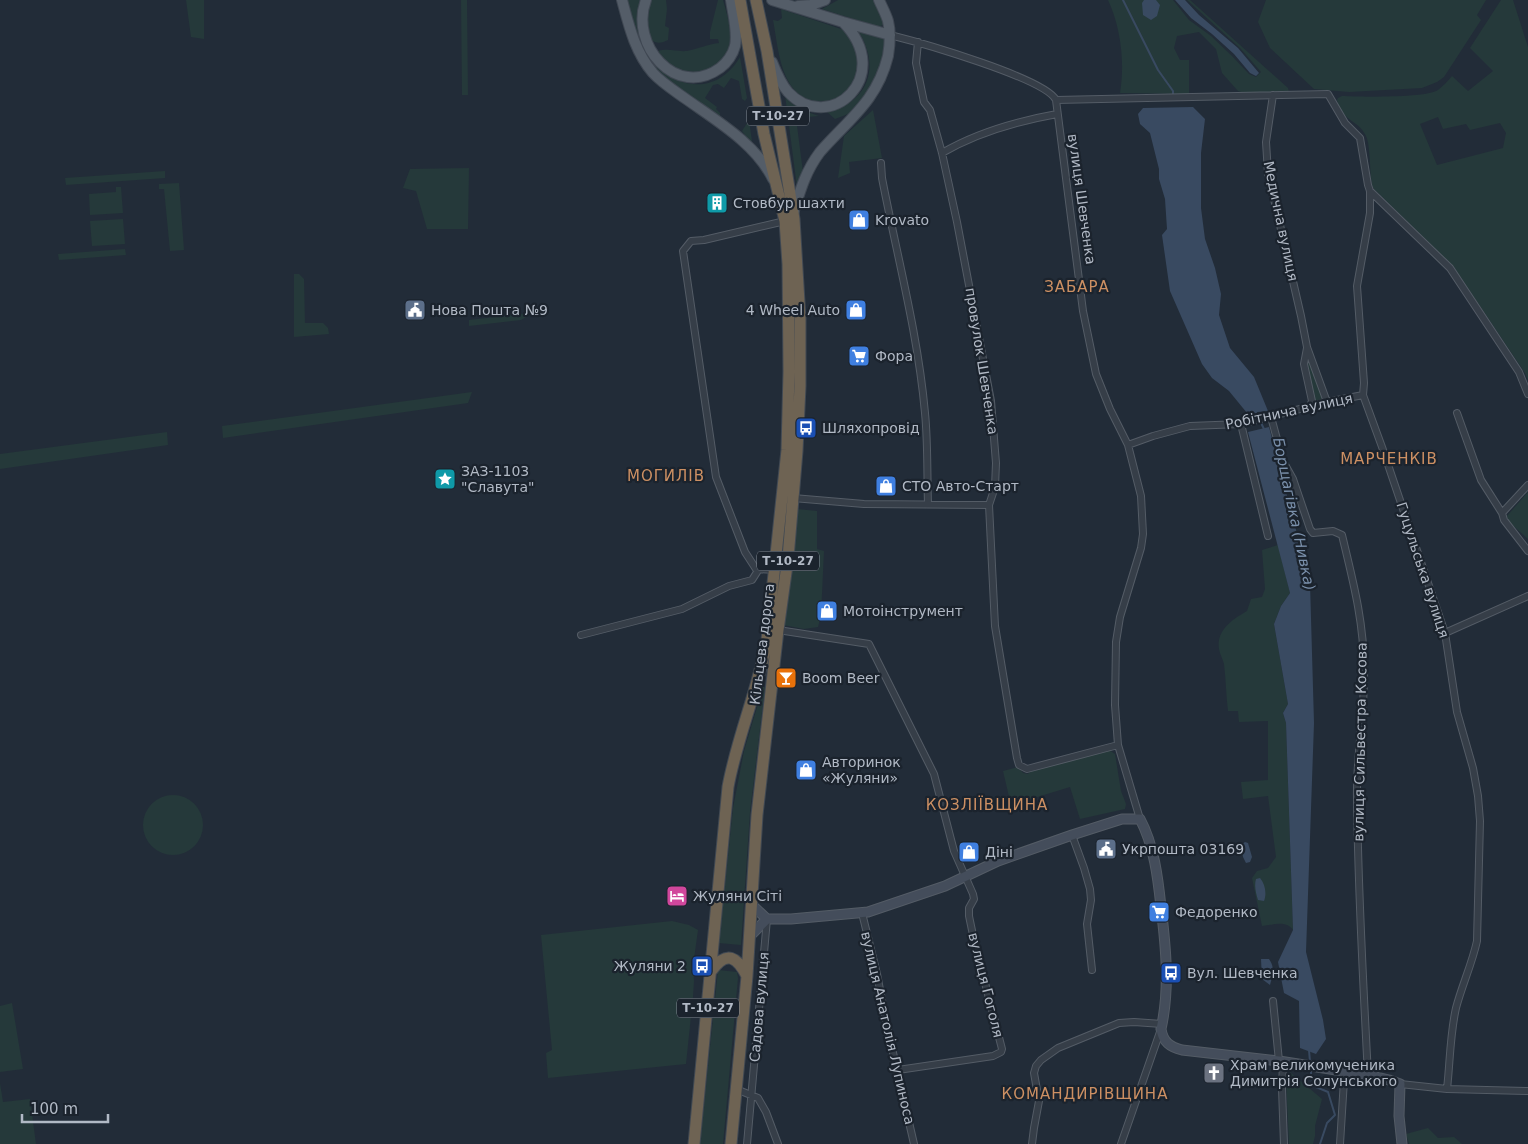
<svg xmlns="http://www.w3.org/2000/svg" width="1528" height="1144" font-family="'DejaVu Sans',sans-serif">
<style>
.green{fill:#25393a;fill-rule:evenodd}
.water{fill:#394a61}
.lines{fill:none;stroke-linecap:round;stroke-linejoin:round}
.stream{stroke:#394a61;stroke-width:2}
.street-casing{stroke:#545c66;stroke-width:8}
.secondary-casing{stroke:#545c66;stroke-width:11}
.primary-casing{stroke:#3f4752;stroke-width:12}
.highway-casing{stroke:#414953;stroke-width:13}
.street{stroke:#363e48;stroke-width:6}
.secondary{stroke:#444d5b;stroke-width:9}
.primary{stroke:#545d68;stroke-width:10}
.highway{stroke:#6e6353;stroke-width:11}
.labels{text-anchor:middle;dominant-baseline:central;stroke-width:4.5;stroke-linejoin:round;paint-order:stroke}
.shield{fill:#1b232d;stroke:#848c97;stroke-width:1}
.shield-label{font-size:12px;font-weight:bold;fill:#b1b9c5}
.street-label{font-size:14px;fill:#b1b9c5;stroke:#1b232d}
.poi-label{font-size:14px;fill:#b1b9c5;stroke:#1b232d;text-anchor:start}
.neighbourhood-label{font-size:15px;letter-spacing:1px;fill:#cd9063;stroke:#1b232d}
.water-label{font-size:15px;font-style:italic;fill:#7a90ab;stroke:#1b232d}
</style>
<rect width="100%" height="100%" fill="#222c38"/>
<path class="green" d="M186,0H204V39L191,37Z
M461,0H467L468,95H462Z
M627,0H640C638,9 637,18 638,27C645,78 709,110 740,57L747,98L745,101L742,99L739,81L731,78L724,88L718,84L713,85L705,98L717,107L716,109L720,113V116L731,124V127C702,106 658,82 642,48C635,33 631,16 627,0Z
M647,0H666L667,9L665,26L669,28L668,40C662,43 657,44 651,40L644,10Z
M718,0H723C727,14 733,32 729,47C723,70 694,79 674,68C668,64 662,57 658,51C670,48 676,52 687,51C698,49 708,44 719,43L718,39H710V32Z
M838,0H876L884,24L879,27L822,9Z
M1108,0H1173L1189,20L1211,36L1232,56L1249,74L1256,77L1261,72L1240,48L1187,0H1190L1288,88L1289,92L1244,93L1238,91L1222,73L1216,49L1199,32L1177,36L1174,48L1180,60H1189V94L1120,93C1125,63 1121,28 1108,0Z
M1266,0H1486L1477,15L1481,20L1444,77L1437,82L1422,88L1349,92L1314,89L1270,48L1258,22Z
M1501,0H1513L1528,47V380L1525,373L1453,266L1373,188C1369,174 1371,146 1366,136C1358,119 1342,122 1337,100L1338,98L1342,96C1359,97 1427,98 1438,90C1443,86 1448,81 1452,76L1468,91L1493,71L1470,48ZM1438,117L1443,129L1466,124L1470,130L1500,123L1506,133L1503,148L1437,165L1420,124Z
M781,9L844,30L860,53C859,61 859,77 854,83C839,105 808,109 792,87C779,69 777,41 773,20L778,21L782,18Z
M858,31L887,39L881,73L856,111L835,119L827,112C869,102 881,66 858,31Z
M785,95C796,105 805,112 819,116L796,118L803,172L797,187Z
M873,110L882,158L849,162L850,173L838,178L844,136Z
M749,120L752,141L751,143L742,131Z
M469,168L468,229H427L416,191L403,188L410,169Z
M165,171V178L66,185L65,178Z
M179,183L184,250L170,251L164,189H159V184Z
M116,187H121L123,213L90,215L89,194L116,192Z
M123,219L125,244L92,246L90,221Z
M125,249L126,255L59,260L58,254Z
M294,274H299L304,279L305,323H323L328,328L329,334L294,337Z
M529,313L530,315L521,320L469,326V320Z
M1307,354L1322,396L1320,401L1316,402L1313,400L1305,364Z
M472,392L468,403L223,438L222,426Z
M167,432L168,445L0,469V454Z
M1528,492V539L1508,521L1507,516Z
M797,509L817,511V549L824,551L821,615L818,627L804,629L783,625Z
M1278,545L1290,593L1281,606L1274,624L1288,704L1283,713L1286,723L1293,930C1286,920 1273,925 1262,926L1252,878L1257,871L1268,868L1276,857L1268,796L1243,799L1241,782L1268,780V721L1239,722L1238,711H1228C1226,696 1226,680 1224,664C1223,659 1220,655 1219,649C1216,630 1233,619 1247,611L1251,599L1262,597L1265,589L1262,550Z
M763,687H765L750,812L741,945L719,943L733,808L744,751Z
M1109,750L1115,754L1121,791L1126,804L1125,809L1080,819L1070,787L1011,805L1003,771L1018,767L1023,773L1028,774L1031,770Z
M143 825a30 30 0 1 1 60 0a30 30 0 1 1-60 0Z
M672,921L689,925L698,930L693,966L694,981L693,997L686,1064L548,1078L546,1053L552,1050L541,935Z
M718,970L737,972L738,978L723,1144H700Z
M12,1003L23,1069L0,1072V1006Z
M1290,1072L1322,1099L1315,1126V1136L1313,1144H1289L1286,1078Z
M0,1083L3,1102L30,1099L36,1144H0Z
M1428,1128L1438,1138L1454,1137L1462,1144H1409L1406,1134Z"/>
<path class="water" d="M1144,0H1156L1160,5L1157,16L1151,20L1143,15L1142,3Z
M1175,0H1185L1199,15L1238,48L1259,73L1256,76L1250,73L1234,54L1212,34L1191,18Z
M1193,107L1205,119L1201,153V208L1205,239L1215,268L1221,294L1219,315L1230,348L1254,377L1268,411L1247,413L1229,391L1212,378L1202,364L1170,291L1162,235L1167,229L1165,199L1159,179V169L1150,133L1140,124L1138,114L1143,108Z
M1269,427L1310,583L1314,723L1306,952L1323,1020L1326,1039L1316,1054L1300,1048L1299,1001L1284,993L1278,962L1293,930L1286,723L1283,713L1288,704L1274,624L1281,606L1290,593L1248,432Z
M1245,842L1248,843L1252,857L1250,862L1246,863L1243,857L1241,845Z
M1260,878C1265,884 1267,893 1264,901L1258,900C1256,893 1254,886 1256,879Z
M1261,959H1269C1275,968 1273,974 1270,985L1262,979Z"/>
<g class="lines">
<path class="stream" d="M1123,0L1158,70L1173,91V95
M1255,411L1264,429
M1309,1050L1310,1062
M1311,1070V1077L1316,1087L1328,1092L1335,1115L1327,1123L1320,1144"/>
<g class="street-casing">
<path id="street" d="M890,35C918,42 1045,78 1056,100L1083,311L1096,374L1110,409L1128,445L1141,496L1143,534L1141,548L1120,617L1116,642L1115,705L1118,745L1140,819
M918,42L916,63L924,102L930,110L942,153L957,222L991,401L996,463L995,487L989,505L995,626L1017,758L1019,765L1027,769L1118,745
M1273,95L1266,142L1268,173L1301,316L1307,347L1327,402
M1056,100L1328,94L1345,123L1360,138L1368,185L1370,191V213L1357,286L1364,383L1363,395L1382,447L1445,633L1457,712L1473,768L1478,796L1480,821L1477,941C1472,964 1462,985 1456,1008C1450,1034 1450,1063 1447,1089
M942,153C976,133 1018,121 1057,114
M881,163L882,178C897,256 918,334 925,413C928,443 927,474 928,504
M1370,191L1450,268L1519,372L1528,394
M1307,348L1304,364L1312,401L1310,406
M1457,413L1481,480L1502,513L1504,520L1528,551
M1271,417L1283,461L1293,479L1310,529L1313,533L1333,531L1342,535C1353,581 1364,622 1364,670C1365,713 1356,755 1357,798C1358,891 1363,983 1368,1075
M1241,424L1268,536
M1128,445L1153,436L1190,426L1241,424L1327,402L1363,395
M793,498L864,504L989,505
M1502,513L1528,485
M775,570L756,569L745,552L716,477L683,251L691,241L704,240L785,221
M778,630L869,644L934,774L954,851L973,894L974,899L969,908V916L974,940L1002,1049L1001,1052L993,1056L898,1070
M1445,633L1528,596
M581,635L682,609L729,586L752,580L759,569
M1072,835L1084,868L1090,889L1091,900L1087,924L1092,970
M862,913L877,974L888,1031L914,1144
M1273,1001L1279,1061
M1283,1062L1282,1089L1284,1144
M1400,1084L1447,1089L1528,1091
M736,1089L758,1098L766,1112L778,1144
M747,1144L767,919
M1032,1144L1034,1128L1039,1101L1034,1073L1036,1066L1041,1060L1058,1048L1119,1023L1134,1022L1162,1024
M1121,1144L1161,1029
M1340,1144L1344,1080L1346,1072"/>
</g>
<g class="secondary-casing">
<path id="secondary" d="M752,905L767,919
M750,936L767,919H791L868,912L945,886L998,861L1072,835L1122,819H1140C1154,845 1158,878 1161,907C1166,948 1170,989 1161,1029C1163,1042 1170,1047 1182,1050L1279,1061L1368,1075L1389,1080L1400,1084L1399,1116L1402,1144"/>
</g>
<g class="primary-casing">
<path id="primary" d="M622,0C629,26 635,52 653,73C662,83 675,91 686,99C717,121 756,144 773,179
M646,0C629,44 676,100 720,68C727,63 733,54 735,46C738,32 733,14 731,0
M772,0L843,22L890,35
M798,6L811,5L825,0
M772,62C776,72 781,84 788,92C829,136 896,76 843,22
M793,214C800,191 805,172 820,152C849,119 877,101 888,56C890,44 891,33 888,21C886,14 882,7 879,0"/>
</g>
<g class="highway-casing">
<path id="highway" d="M712,970C727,950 737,957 747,976
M694,1144L728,787C737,737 758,690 767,640L787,450L789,372L788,264L785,221L764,134L740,0
M731,1144L747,976L757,815L778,630L788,558L797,451L800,386V319L794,219L767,51L756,0"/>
</g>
<use href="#street" class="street"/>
<use href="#secondary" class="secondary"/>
<use href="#primary" class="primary"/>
<use href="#highway" class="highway"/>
</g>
<defs>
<g id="building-square" transform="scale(1.125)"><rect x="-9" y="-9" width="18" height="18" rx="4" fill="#0f9aa8" stroke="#1b232d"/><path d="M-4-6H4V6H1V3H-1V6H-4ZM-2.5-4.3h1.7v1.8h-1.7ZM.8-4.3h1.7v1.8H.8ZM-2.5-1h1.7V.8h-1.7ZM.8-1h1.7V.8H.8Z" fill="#fff"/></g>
<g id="shop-square" transform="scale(1.125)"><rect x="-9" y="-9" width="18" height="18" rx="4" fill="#3f7fe0" stroke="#1b232d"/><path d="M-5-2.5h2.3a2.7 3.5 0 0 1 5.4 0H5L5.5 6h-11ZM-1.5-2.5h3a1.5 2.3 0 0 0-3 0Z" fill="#fff"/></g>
<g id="civic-square" transform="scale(1.125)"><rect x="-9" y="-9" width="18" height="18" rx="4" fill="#5c6f8a" stroke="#1b232d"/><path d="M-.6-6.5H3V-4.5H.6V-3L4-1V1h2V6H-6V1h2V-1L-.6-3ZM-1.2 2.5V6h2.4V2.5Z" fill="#fff"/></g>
<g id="supermarket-square" transform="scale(1.125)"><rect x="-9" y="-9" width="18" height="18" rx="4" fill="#3f7fe0" stroke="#1b232d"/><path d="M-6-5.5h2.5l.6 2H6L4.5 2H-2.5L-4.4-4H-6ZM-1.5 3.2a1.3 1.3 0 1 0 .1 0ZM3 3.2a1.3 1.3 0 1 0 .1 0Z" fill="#fff"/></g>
<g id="bus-square" transform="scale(1.125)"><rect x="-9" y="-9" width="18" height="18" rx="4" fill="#1a4fb4" stroke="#1b232d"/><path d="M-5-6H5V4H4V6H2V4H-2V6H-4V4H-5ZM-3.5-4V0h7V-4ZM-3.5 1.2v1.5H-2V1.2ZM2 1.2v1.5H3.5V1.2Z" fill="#fff"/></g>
<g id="sight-square" transform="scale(1.125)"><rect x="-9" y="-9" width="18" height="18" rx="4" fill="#0f9aa8" stroke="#1b232d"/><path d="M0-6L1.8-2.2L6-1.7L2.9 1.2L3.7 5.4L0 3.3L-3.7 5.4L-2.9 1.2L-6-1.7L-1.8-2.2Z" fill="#fff"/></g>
<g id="bar-square" transform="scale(1.125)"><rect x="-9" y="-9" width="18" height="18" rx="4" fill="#e8710a" stroke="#1b232d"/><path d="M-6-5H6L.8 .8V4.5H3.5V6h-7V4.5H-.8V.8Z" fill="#fff"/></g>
<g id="hotel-square" transform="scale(1.125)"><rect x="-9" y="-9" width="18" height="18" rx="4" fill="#d1479c" stroke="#1b232d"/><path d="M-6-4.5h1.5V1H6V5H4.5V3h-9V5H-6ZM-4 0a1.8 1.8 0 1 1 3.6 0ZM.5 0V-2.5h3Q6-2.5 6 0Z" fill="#fff"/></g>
<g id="church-square" transform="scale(1.125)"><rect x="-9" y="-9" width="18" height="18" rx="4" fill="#6b7280" stroke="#1b232d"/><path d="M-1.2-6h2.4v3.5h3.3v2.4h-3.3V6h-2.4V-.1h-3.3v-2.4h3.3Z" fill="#fff"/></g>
</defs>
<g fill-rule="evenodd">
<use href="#building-square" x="717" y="203"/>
<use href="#shop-square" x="859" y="220"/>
<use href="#civic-square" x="415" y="310"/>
<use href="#shop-square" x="856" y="310"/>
<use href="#supermarket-square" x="859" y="356"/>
<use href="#bus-square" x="806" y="428"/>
<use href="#sight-square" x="445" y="479"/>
<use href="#shop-square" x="886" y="486"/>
<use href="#shop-square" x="827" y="611"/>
<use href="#bar-square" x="786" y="678"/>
<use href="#shop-square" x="806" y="770"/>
<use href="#civic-square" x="1106" y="849"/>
<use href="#shop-square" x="969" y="852"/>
<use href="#hotel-square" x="677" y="896"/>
<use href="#supermarket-square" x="1159" y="912"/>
<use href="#bus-square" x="702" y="966"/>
<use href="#bus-square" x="1171" y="973"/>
<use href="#church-square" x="1214" y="1073"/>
</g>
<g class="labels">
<g class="shield">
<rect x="747" y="106.5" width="62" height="19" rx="4"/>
<rect x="757" y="551.5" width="62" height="19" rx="4"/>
<rect x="677" y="998.5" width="62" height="19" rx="4"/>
</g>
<g class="shield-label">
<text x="778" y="116">Т-10-27</text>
<text x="788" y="561">Т-10-27</text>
<text x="708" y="1008">Т-10-27</text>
</g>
<g class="street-label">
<text transform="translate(1082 199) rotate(82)">вулиця Шевченка</text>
<text transform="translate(1281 221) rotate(78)">Медична вулиця</text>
<text transform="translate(982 361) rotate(81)">провулок Шевченка</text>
<text transform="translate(1289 411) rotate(-12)">Робітнича вулиця</text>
<text transform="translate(1423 570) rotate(72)">Гуцульська вулиця</text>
<text transform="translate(762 644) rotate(-83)">Кільцева дорога</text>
<text transform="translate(1360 742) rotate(-89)">вулиця Сильвестра Косова</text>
<text transform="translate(986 985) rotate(76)">вулиця Гоголя</text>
<text transform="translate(759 1007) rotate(-85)">Садова вулиця</text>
<text transform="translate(888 1028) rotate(77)">вулиця Анатолія Лупиноса</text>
</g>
<g class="poi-label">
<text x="733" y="203">Стовбур шахти</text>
<text x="875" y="220">Krovato</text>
<text x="431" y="310">Нова Пошта №9</text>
<text x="840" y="310" text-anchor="end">4 Wheel Auto</text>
<text x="875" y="356">Фора</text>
<text x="822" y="428">Шляхопровід</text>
<text x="461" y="471">ЗАЗ-1103<tspan x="461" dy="16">"Славута"</tspan></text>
<text x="902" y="486">СТО Авто-Старт</text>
<text x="843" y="611">Мотоінструмент</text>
<text x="802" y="678">Boom Beer</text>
<text x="822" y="762">Авторинок<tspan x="822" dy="16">«Жуляни»</tspan></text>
<text x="1122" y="849">Укрпошта 03169</text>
<text x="985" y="852">Діні</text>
<text x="693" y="896">Жуляни Сіті</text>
<text x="1175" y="912">Федоренко</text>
<text x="686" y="966" text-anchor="end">Жуляни 2</text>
<text x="1187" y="973">Вул. Шевченка</text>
<text x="1230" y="1065">Храм великомученика<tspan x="1230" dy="16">Димитрія Солунського</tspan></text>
</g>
<g class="neighbourhood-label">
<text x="1077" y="287">ЗАБАРА</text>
<text x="1389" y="459">МАРЧЕНКІВ</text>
<text x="666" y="476">МОГИЛІВ</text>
<text x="987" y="805">КОЗЛІЇВЩИНА</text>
<text x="1085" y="1094">КОМАНДИРІВЩИНА</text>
</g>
<g class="water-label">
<text transform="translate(1294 514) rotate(78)">Борщагівка (Нивка)</text>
</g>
</g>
<path d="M22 1114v8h86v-8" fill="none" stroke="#b1b9c5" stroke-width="2.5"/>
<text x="30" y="1114" font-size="15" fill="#b1b9c5" stroke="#1b232d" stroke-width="4" paint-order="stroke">100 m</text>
</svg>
